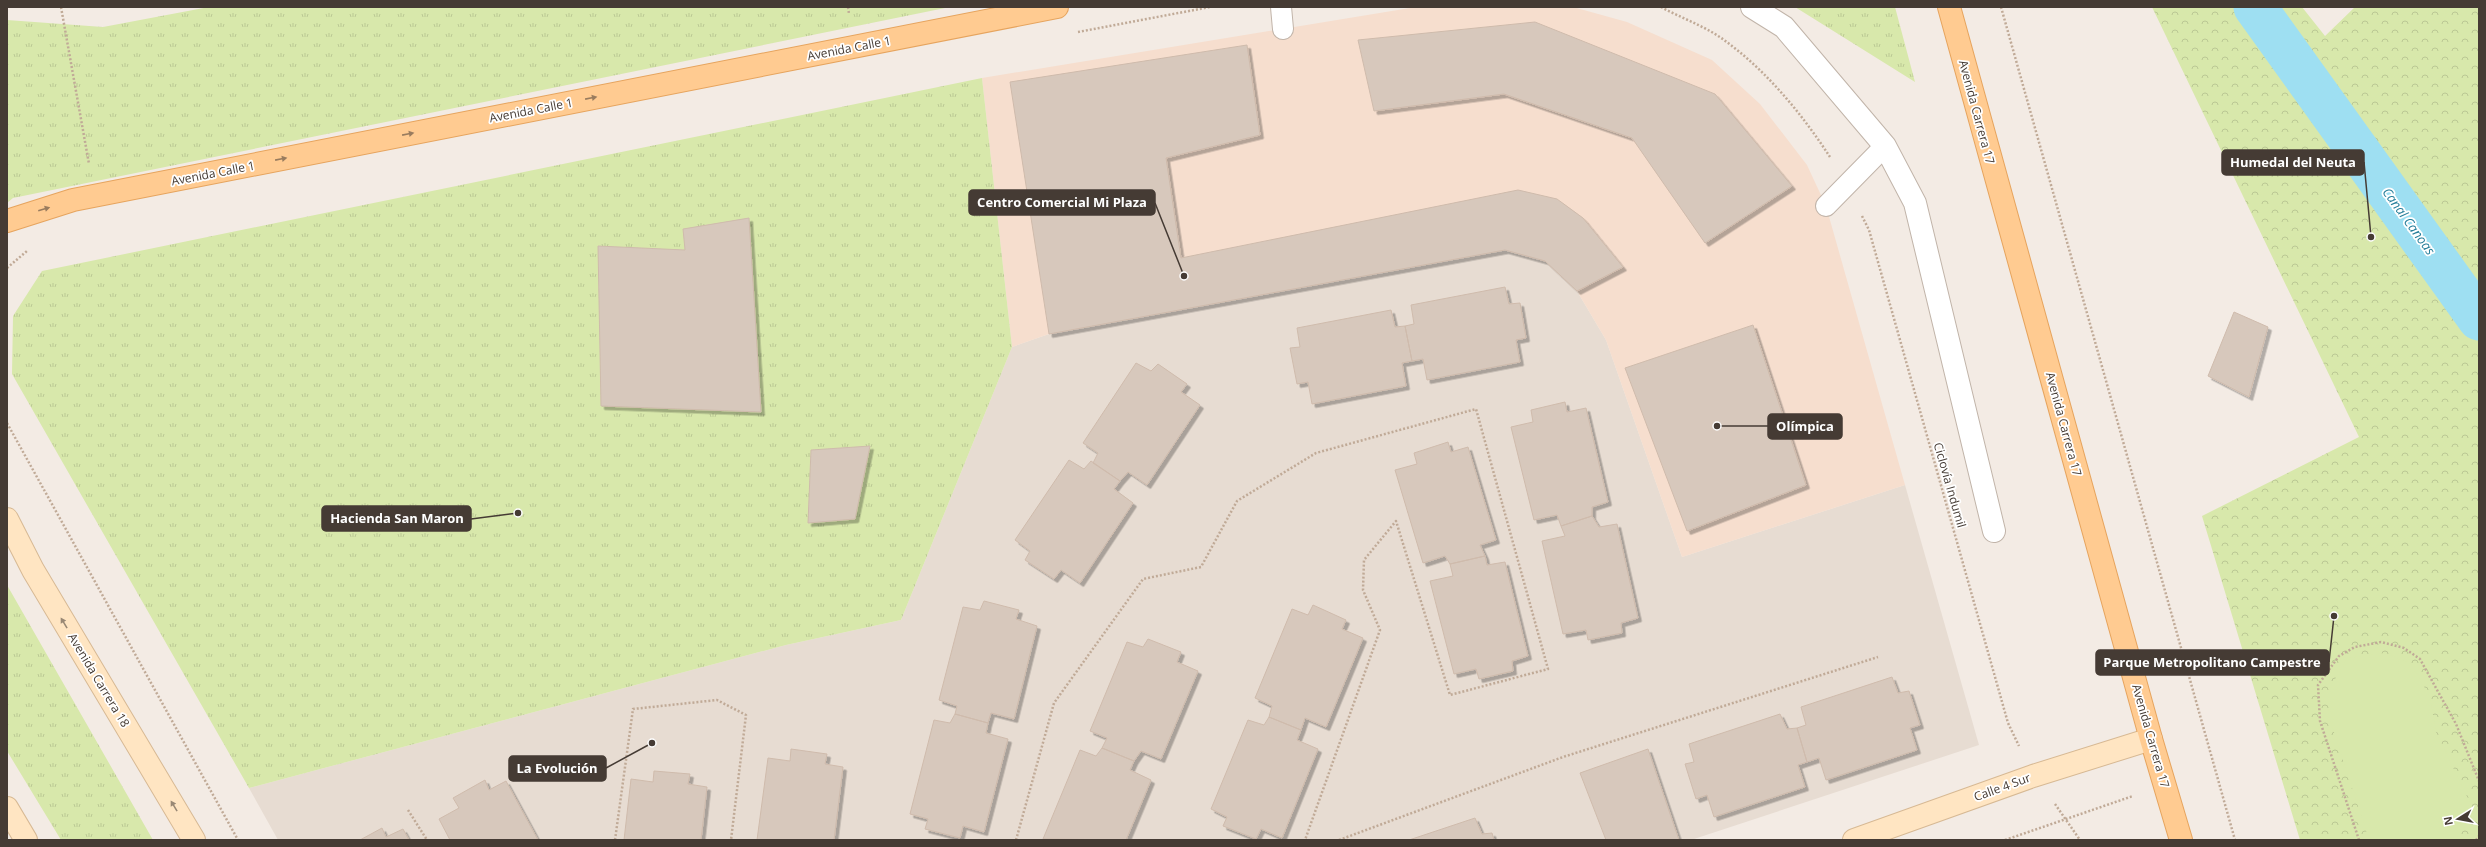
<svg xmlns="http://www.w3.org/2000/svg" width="2486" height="847" font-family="'Open Sans',sans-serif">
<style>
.residential{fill:#e7dcd2}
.commercial{fill:#f6dece}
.grass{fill:url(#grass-tufts)}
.park{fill:url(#park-crowns)}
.pitch{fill:#d8e8ab}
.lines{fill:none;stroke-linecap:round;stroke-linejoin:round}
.canal{stroke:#9edff2;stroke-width:43}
.building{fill:#d7c8bc;stroke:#cfbbac;filter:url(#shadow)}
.service-casing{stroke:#c1b4a9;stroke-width:22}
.minor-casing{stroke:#c1b4a9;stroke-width:24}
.secondary-casing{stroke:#d7b994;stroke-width:24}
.primary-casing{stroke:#e6a45e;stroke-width:24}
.path{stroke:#c0aa97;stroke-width:2.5;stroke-dasharray:2 2;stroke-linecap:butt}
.service{stroke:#fff;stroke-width:20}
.minor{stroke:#fff;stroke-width:22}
.secondary{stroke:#ffe5c2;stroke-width:22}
.primary{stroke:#ffcb91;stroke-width:22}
.oneway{fill:#997c5e}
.oneway2{fill:#998874}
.labels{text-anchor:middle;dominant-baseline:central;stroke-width:3.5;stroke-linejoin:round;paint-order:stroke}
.street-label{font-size:12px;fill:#453b34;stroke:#fff}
.water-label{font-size:13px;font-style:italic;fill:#277f9b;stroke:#fff}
.leader{fill:none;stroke:#453b34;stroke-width:1.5}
.callout-dot{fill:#453b34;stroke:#fff;stroke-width:1.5}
.callout{fill:#453b34;stroke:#453b34;stroke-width:1.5}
.callout-label{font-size:13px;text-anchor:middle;font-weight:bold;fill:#fff}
</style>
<defs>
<pattern id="grass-tufts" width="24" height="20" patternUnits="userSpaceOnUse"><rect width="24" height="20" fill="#d8e8ab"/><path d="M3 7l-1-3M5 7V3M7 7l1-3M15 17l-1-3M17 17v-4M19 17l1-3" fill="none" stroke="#bbc894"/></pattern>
<pattern id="park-crowns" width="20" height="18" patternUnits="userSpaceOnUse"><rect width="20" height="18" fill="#d8e8ab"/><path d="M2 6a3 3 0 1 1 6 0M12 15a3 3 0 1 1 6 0" fill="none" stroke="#bbc894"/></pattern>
<filter id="shadow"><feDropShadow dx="3.5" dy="3.5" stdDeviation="0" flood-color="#0004"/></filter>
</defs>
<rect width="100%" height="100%" fill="#f3ebe4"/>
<path class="residential" d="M1505,250L1545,261L1577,291L1606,340L1682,557L1905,485L1979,745L1691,840H278L249,788L786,645L901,620L1012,347L1049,334Z"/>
<path class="commercial" d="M1416,7H1573L1627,22L1712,60L1760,104L1807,165L1826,206L1905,485L1682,557L1606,340L1577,291L1545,261L1505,250L1049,334L1012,347L982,78Z"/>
<path class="grass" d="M209,7H950L13,198L7,203V20L103,27Z
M1795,7H1895L1915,82Z
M982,78L1012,347L901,620L786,645L249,788L12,374L13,316L42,271Z
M7,585L153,840H61L7,751Z"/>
<path class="park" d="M2152,7H2302L2325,36L2355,7H2479V840H2300L2202,516L2359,437Z"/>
<path class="pitch" d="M2385,653L2411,664L2430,697L2436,732L2474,811L2457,840H2369L2330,720V688L2347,658Z"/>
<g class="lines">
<path class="canal" d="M2255,7L2479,319"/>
</g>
<path class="building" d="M1535,22L1715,94L1792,186L1705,243L1632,138L1504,94L1374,111L1358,40Z
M1247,45L1260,135L1166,158L1181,258L1518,190L1557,199L1583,218L1623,267L1577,291L1545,261L1505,250L1049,334L1010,82Z
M749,218L761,412L601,406L598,246L685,250L683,229Z
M1505,287L1509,304L1520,303L1526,338L1516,340L1520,362L1427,380L1423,359L1412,361L1405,326L1414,324L1411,305Z
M1391,310L1395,327L1405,326L1412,361L1402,363L1406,386L1312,404L1308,382L1297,384L1290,348L1300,347L1297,328Z
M2234,312L2268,327L2249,397L2208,376Z
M1753,325L1806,485L1687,531L1625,368Z
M1136,363L1151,371L1158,364L1187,384L1181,392L1200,405L1147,485L1128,472L1120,481L1093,463L1098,453L1083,443Z
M1565,402L1567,412L1586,408L1608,502L1592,507V516L1561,526L1557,515L1534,520L1511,427L1533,422L1531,410Z
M1448,442L1451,452L1468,447L1496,540L1480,545L1485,556L1450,564L1445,556L1423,563L1395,470L1417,464L1414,453Z
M870,446L855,519L808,523L811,450Z
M1069,460L1084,469L1091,461L1120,481L1114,489L1133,503L1080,583L1061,570L1054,579L1025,560L1030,551L1015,540Z
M1592,516L1599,527L1617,524L1638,618L1621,623L1622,633L1588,640L1586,630L1563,634L1542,541L1565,536L1561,526Z
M1485,556L1487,565L1505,562L1528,656L1512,661L1513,671L1479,679L1476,669L1454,674L1430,581L1453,576L1450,564Z
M984,601L1019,610L1016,619L1037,626L1014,719L991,713L988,723L955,714L957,706L939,700L963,607L980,610Z
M1313,605L1346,620L1342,629L1363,638L1326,727L1305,718L1301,730L1269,717L1272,706L1255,698L1292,609L1308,615Z
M1148,639L1181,652L1177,662L1198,671L1161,759L1141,751L1134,761L1102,748L1107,738L1090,731L1127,642L1143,647Z
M1892,677L1898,693L1909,691L1920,725L1910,728L1917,750L1826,780L1819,758L1807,762L1797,728L1806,725L1801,707Z
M955,714L988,723L986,733L1008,739L984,832L963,826L960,838L925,829L928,819L910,814L934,720L950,723Z
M1780,714L1787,729L1797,728L1807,762L1798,765L1805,787L1714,817L1707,795L1696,799L1685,764L1694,762L1689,744Z
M1269,717L1301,730L1297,740L1318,749L1282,838L1261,829L1256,839L1223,826L1227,817L1211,809L1248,720L1264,725Z
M1102,748L1134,761L1130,770L1151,780L1126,840L1043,839L1080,750L1096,756Z
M791,749L827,754L825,764L843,767L834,840H757L768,758L790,761Z
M1648,749L1679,840H1606L1580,773Z
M654,771L690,774L688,784L707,787L701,840H624L631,779L653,782Z
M485,780L489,790L506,781L538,840H450L439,819L459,808L453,798Z
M1475,818L1482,834L1492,833L1494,840H1409Z
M382,828L386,837L403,829L409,840H360Z"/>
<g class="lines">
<g class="service-casing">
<path id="service" d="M1281,7L1283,29
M1826,206L1885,146"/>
</g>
<g class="minor-casing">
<path id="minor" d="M1752,7L1784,27L1885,146L1915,203L1994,531"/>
</g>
<g class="secondary-casing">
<path id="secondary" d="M7,519L33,570L194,840
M7,808L26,840
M1854,840L2033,776L2151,739"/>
</g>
<g class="primary-casing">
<path id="primary" d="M1949,7L2151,739L2181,840
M7,221L73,200L1057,7"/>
</g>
<path class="path" d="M61,7L89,164
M848,7L849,14
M1661,7C1681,18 1705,26 1724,40C1766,70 1802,114 1830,157
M2001,7L2235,840
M1078,32L1210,7
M1862,216L1869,230L2008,723L2019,746
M7,268L27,251
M7,423L238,840
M2055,804L2080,840
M408,810L427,840
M615,840L633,709L717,700L746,715L731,840
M1016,840L1054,703L1143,579L1201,567L1237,501L1316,453L1476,409L1548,669L1450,695L1396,521L1364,560L1363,590L1380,630L1305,840
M1339,840L1563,757L1878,657
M2005,840L2133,796
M2359,840L2320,721L2318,685L2339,656L2355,647L2381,642L2404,648L2420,659L2456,724L2479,781
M2476,840L2479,836"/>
<use href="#service" class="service"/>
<use href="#minor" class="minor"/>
<use href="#secondary" class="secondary"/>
<use href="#primary" class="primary"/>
</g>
<defs><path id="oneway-solid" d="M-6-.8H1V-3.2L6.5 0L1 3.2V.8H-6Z"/></defs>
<g class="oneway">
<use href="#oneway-solid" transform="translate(591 98) rotate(-11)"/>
<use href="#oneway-solid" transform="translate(408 134) rotate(-11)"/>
<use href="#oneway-solid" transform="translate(281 159) rotate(-11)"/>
<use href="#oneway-solid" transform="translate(44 209) rotate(-16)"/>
</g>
<g class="oneway2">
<use href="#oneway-solid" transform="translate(64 623) rotate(-121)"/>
<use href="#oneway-solid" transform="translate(174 806) rotate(-121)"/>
</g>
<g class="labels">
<g class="street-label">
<text transform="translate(849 48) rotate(-11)">Avenida Calle 1</text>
<text transform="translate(531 110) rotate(-11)">Avenida Calle 1</text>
<text transform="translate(1977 112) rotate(75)">Avenida Carrera 17</text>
<text transform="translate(213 173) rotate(-11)">Avenida Calle 1</text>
<text transform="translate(2064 424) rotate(75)">Avenida Carrera 17</text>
<text transform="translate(1950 485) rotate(74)">Ciclovía Indumil</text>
<text transform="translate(99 680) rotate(59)">Avenida Carrera 18</text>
<text transform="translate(2151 736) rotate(74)">Avenida Carrera 17</text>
<text transform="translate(2002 787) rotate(-20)">Calle 4 Sur</text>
</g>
<g class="water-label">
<text transform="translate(2409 221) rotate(54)">Canal Canoas</text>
</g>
</g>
<path class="leader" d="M2371 237L2364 162M1184 276L1155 203M1717 426L1768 426M518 513L471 519M2334 616L2329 662M652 743L606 768"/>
<g class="callout-dot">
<circle cx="2371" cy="237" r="4"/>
<circle cx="1184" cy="276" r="4"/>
<circle cx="1717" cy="426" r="4"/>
<circle cx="518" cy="513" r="4"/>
<circle cx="2334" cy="616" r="4"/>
<circle cx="652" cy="743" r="4"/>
</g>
<g class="callout">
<rect x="2222" y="150" width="142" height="25" rx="4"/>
<rect x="969" y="190" width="186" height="25" rx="4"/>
<rect x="1768" y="414" width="74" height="25" rx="4"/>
<rect x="322" y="506" width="149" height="25" rx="4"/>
<rect x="2096" y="650" width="233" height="25" rx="4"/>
<rect x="509" y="756" width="97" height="25" rx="4"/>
</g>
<g class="callout-label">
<text x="2293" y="167">Humedal del Neuta</text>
<text x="1062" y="207">Centro Comercial Mi Plaza</text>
<text x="1805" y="431">Olímpica</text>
<text x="397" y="523">Hacienda San Maron</text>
<text x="2212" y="667">Parque Metropolitano Campestre</text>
<text x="557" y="773">La Evolución</text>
</g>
<rect width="2486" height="847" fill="none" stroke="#453b34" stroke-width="16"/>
<g transform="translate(2458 819) rotate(259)" stroke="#ffffff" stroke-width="3" paint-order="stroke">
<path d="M0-3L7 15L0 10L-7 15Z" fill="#453b34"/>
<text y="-6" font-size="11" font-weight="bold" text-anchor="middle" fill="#453b34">N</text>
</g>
</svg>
